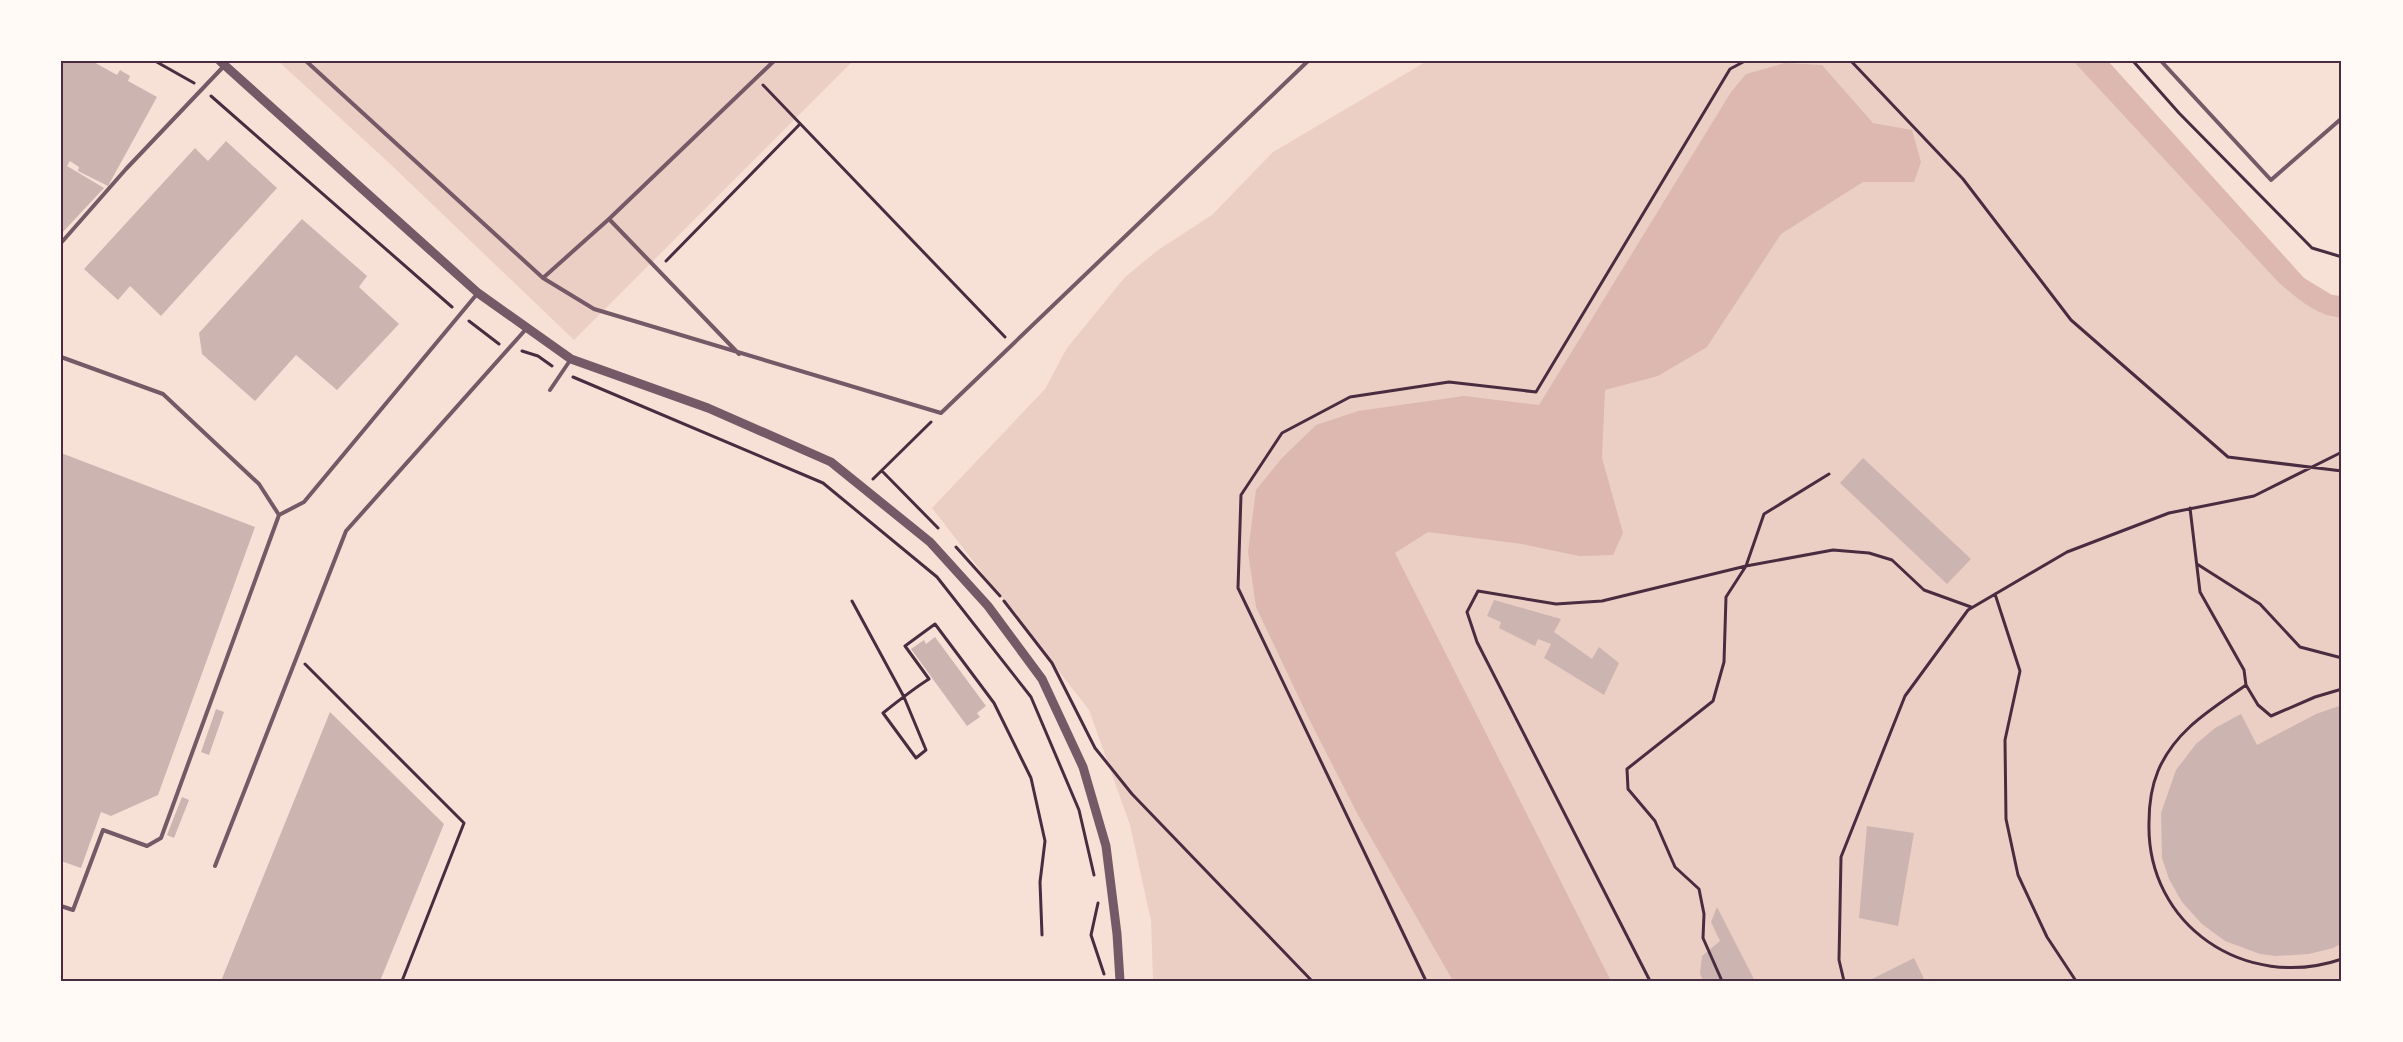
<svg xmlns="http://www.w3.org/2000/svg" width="2403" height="1042" font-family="Rubik,sans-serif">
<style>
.green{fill:#ebcfc5}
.water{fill:#dcb8b0}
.building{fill:#ccb4b1}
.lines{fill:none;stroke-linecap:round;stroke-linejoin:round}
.path{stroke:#4a2c40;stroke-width:3}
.service{stroke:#755966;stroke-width:4}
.tertiary{stroke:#755966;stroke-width:9}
.neatline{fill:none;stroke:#4a2c40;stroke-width:2}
</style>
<rect width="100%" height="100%" fill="#f7e1d7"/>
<path class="green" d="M278,61H853L574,340L387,161Z
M1427,61H2073L2278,282L2332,317L2342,318V981H1153L1151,921L1130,825L1089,710L932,508L1045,389L1067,348L1125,277L1158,250L1212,215L1273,152Z"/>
<path class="water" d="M2073,61H2108L2304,278L2332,295L2342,296V318C2316,316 2297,298 2278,282Z
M1785,63L1822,65L1873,123L1912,130L1921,162L1914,182H1863L1781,234L1707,347L1658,376L1605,390L1602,458L1623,533L1613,555L1579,556L1522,544L1428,532L1395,553L1611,981H1453L1358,815L1308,717L1256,607L1248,552L1256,490L1281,459L1316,425L1358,411L1464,396L1539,405L1731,92L1746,74Z"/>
<path class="building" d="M61,61H92L117,75L120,70L130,76L128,81L157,97L108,186L78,171L79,167L70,161L67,166L104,188L61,234Z
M226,141L277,188L161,316L130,286L118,300L84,269L195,148L208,161Z
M302,219L367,276L359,287L399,324L337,390L296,355L255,401L202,354L199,333Z
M61,453L255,527L158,795L111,816L101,812L81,868L61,861Z
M1863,458L1971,559L1947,584L1840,483Z
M1494,600L1561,619L1554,632L1592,659L1599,647L1619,663L1604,695L1544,658L1551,644L1538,639L1535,646L1499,628L1501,622L1487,616Z
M935,637L986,706L977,713L980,717L967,726L911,649L924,640L926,644Z
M2342,705V903L2339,904L2342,909V943L2333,948L2309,954L2276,956L2260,954L2225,941L2202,924L2182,902L2169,879L2162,858L2161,813L2176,770L2196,744L2215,728L2241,714L2257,745L2316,714Z
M216,709L224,712L209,755L201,752Z
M330,712L444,824L380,981H221Z
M182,797L189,800L174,838L167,835Z
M1867,826L1914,833L1898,926L1859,918Z
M1717,907L1755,981H1703L1700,973L1702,956L1720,941L1711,922Z
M1914,958L1925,981H1868Z"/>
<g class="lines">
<path class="path" d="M155,61L194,83
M1851,61L1963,179L2071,320L2228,457L2342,471
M2133,61L2179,113L2312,248L2342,257
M763,85L1005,337
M211,96L452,307
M666,261L800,124
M469,321L499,344
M522,351L538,356L552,366
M573,377L823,483L937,577L1031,697L1079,810L1094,875
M882,471L938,528
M873,479L931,422
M2190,508L2200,592L2244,670L2246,685L2258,705L2271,716L2315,697L2342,689
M956,547L1000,596
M2197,564L2260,604L2300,647L2342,658
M1995,594L2020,671L2005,740L2006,819L2018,875L2047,937L2076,981
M852,601L904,697L926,750L916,758L883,713C898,701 913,689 929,679L905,646L935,624L994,703L1031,778L1045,841L1040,882L1042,935
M1004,601L1052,663L1095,748L1132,794L1312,981
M305,664L464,823L402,981
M2246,685C2212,709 2175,730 2158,771C2151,788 2149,804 2149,822C2146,926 2246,992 2342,959
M1098,903L1091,935L1104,974
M1426,981L1238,588L1241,495L1282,433L1350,397L1449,382L1536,392L1730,69L1745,61
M1650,981L1477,642L1467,612L1478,591L1556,604L1602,601L1746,566L1764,514L1829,474
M1722,981L1703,938L1704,914L1699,889L1675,867L1655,821L1628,789L1627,769L1713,701L1724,662L1726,597L1746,566L1833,550L1869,553L1892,560L1924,590L1971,607
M1844,981L1839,960L1841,857L1905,696L1968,610L2067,552L2169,513L2254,496L2342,452"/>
<path class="service" d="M306,61L543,278L594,309L941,413L1308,61
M2161,61L2271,180L2342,118
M609,219L739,354
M61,243L126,169L224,66
M543,278L609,219L774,61
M61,357L163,394L259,484L279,515
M550,390L571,359
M215,866L346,531L527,328
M61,906L73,910L103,830L147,846L161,838L279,515L304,502L477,294"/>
<path class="tertiary" d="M220,61L478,293L571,359L708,408L831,462L930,542L988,606L1042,679L1083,767L1106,846L1117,934L1120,981"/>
</g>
<rect width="2403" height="1042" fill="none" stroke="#fffaf5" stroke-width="125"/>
<rect x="62" y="62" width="2278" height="918" class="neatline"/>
</svg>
